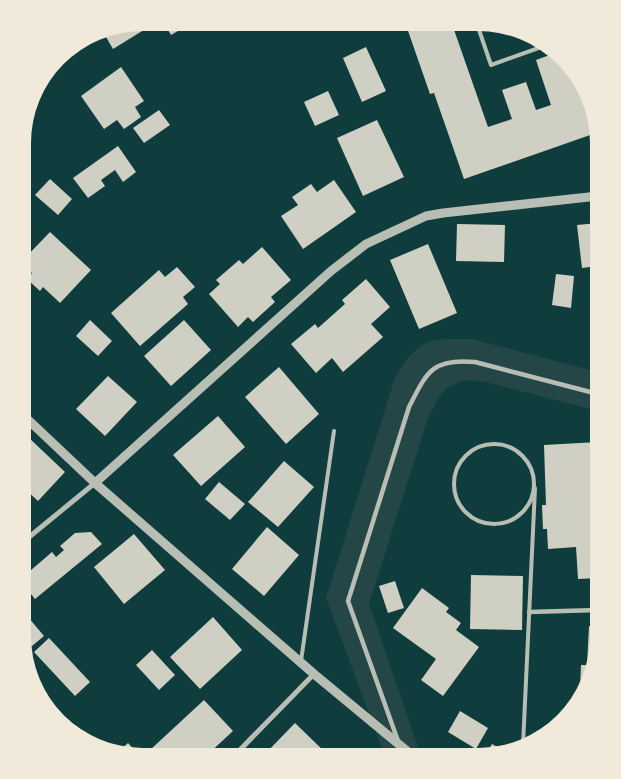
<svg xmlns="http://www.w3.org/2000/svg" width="621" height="779" font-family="'Libre Baskerville',serif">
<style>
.green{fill:#244646}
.building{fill:#cfcfc3}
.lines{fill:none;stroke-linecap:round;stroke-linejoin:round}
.service{stroke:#b8beb3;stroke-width:4}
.pedestrian{stroke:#b8beb3;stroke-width:4.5}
.minor{stroke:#b8beb3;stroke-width:5}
.tertiary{stroke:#b8beb3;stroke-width:9}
</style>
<rect width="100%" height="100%" fill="#0f3d3e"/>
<path class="green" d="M445,339H472L598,372V411L486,382C449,375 440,392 427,421L369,604L419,750L415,756H378L383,751L326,598L395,378C408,356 418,341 445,339Z"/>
<path class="building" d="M452,24L488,127L512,119L502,90L526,82L536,110L551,105L536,60L555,53L583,83L596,133L464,179L434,93L430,94L406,25Z
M147,28L113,49L102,30L104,29Z
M167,28H183L171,35Z
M366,47L386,91L362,102L343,58Z
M121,67L144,101L135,107L141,117L124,129L117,120L104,129L81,96Z
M328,91L339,115L315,126L304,102Z
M159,110L170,125L144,143L133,128Z
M377,120L404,177L363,196L337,138Z
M118,146L136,172L123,182L115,170L101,180L105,186L88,198L73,178Z
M50,179L72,199L58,215L35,195Z
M334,180L356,212L303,249L281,216L298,205L292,197L311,184L317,192Z
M598,223V266L582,268L577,225Z
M457,224L505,225L504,262L456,261Z
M50,232L91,270L60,303L43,287L40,291L27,279L32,273L23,264V260Z
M428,244L457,313L419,329L390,260Z
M262,247L291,280L271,297L275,302L253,322L248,317L238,327L209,294L220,284L216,280L239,260L243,264Z
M177,267L195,287L183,297L188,304L140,346L111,313L159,270L165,277Z
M556,274L574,276L571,308L552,305Z
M366,279L390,307L371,324L383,337L343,372L332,358L316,373L291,344L315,324L318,328L345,304L342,300Z
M90,320L112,341L98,356L76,336Z
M184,320L211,350L171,386L144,356Z
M279,367L319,414L286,444L245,397Z
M108,376L137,402L105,436L76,409Z
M218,416L245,447L201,486L173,455Z
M27,436L65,472L38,501L23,487V440Z
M598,442V578L578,579L576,547L548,549L547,529H543L542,505H546L544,445Z
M284,461L314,487L278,527L248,502Z
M219,482L245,504L230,520L205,499Z
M267,527L299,555L264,596L232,569Z
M91,532L102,544L35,599L23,584V577L52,552L56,557L64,550L60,546L75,533Z
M134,534L165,570L124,604L94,567Z
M471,575L523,576L522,630L470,629Z
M395,581L404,608L388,613L379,586Z
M422,588L449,608L446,612L461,623L456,630L479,647L443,696L421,680L436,659L393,628Z
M23,611L44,636L26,651L23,636Z
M213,617L242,650L200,689L170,657Z
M589,626L598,627V644L583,688H580L581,665H587Z
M49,638L90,682L75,696L34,652Z
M152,650L175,675L159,690L136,665Z
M204,700L233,731L206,756H155L150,750Z
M460,711L488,728L476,749L448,732Z
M295,723L329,756H263Z
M128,743L140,756H135L119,751Z
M492,744L504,751L485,756L487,752Z"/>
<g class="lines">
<path class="service" d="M477,24L491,65L547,45
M454 484a40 40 0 1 1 80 0a40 40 0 1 1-80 0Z
M301,661L334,431
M523,745L535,488"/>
<path class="pedestrian" d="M529,612L598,610
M398,741L348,601L409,407C427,372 432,358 475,362L598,394
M400,756L406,750"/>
<path class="minor" d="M23,542L95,483
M234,756L314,674"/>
<path class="tertiary" d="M23,415L95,483L314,674L413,756
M95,483L331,271L366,244L426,216L443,213L598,196"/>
</g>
<path d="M0 0H621V779H0ZM143 31H478A112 112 0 0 1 590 143V636A112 112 0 0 1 478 748H143A112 112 0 0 1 31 636V143A112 112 0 0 1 143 31Z" fill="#f1e9da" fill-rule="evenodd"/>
</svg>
